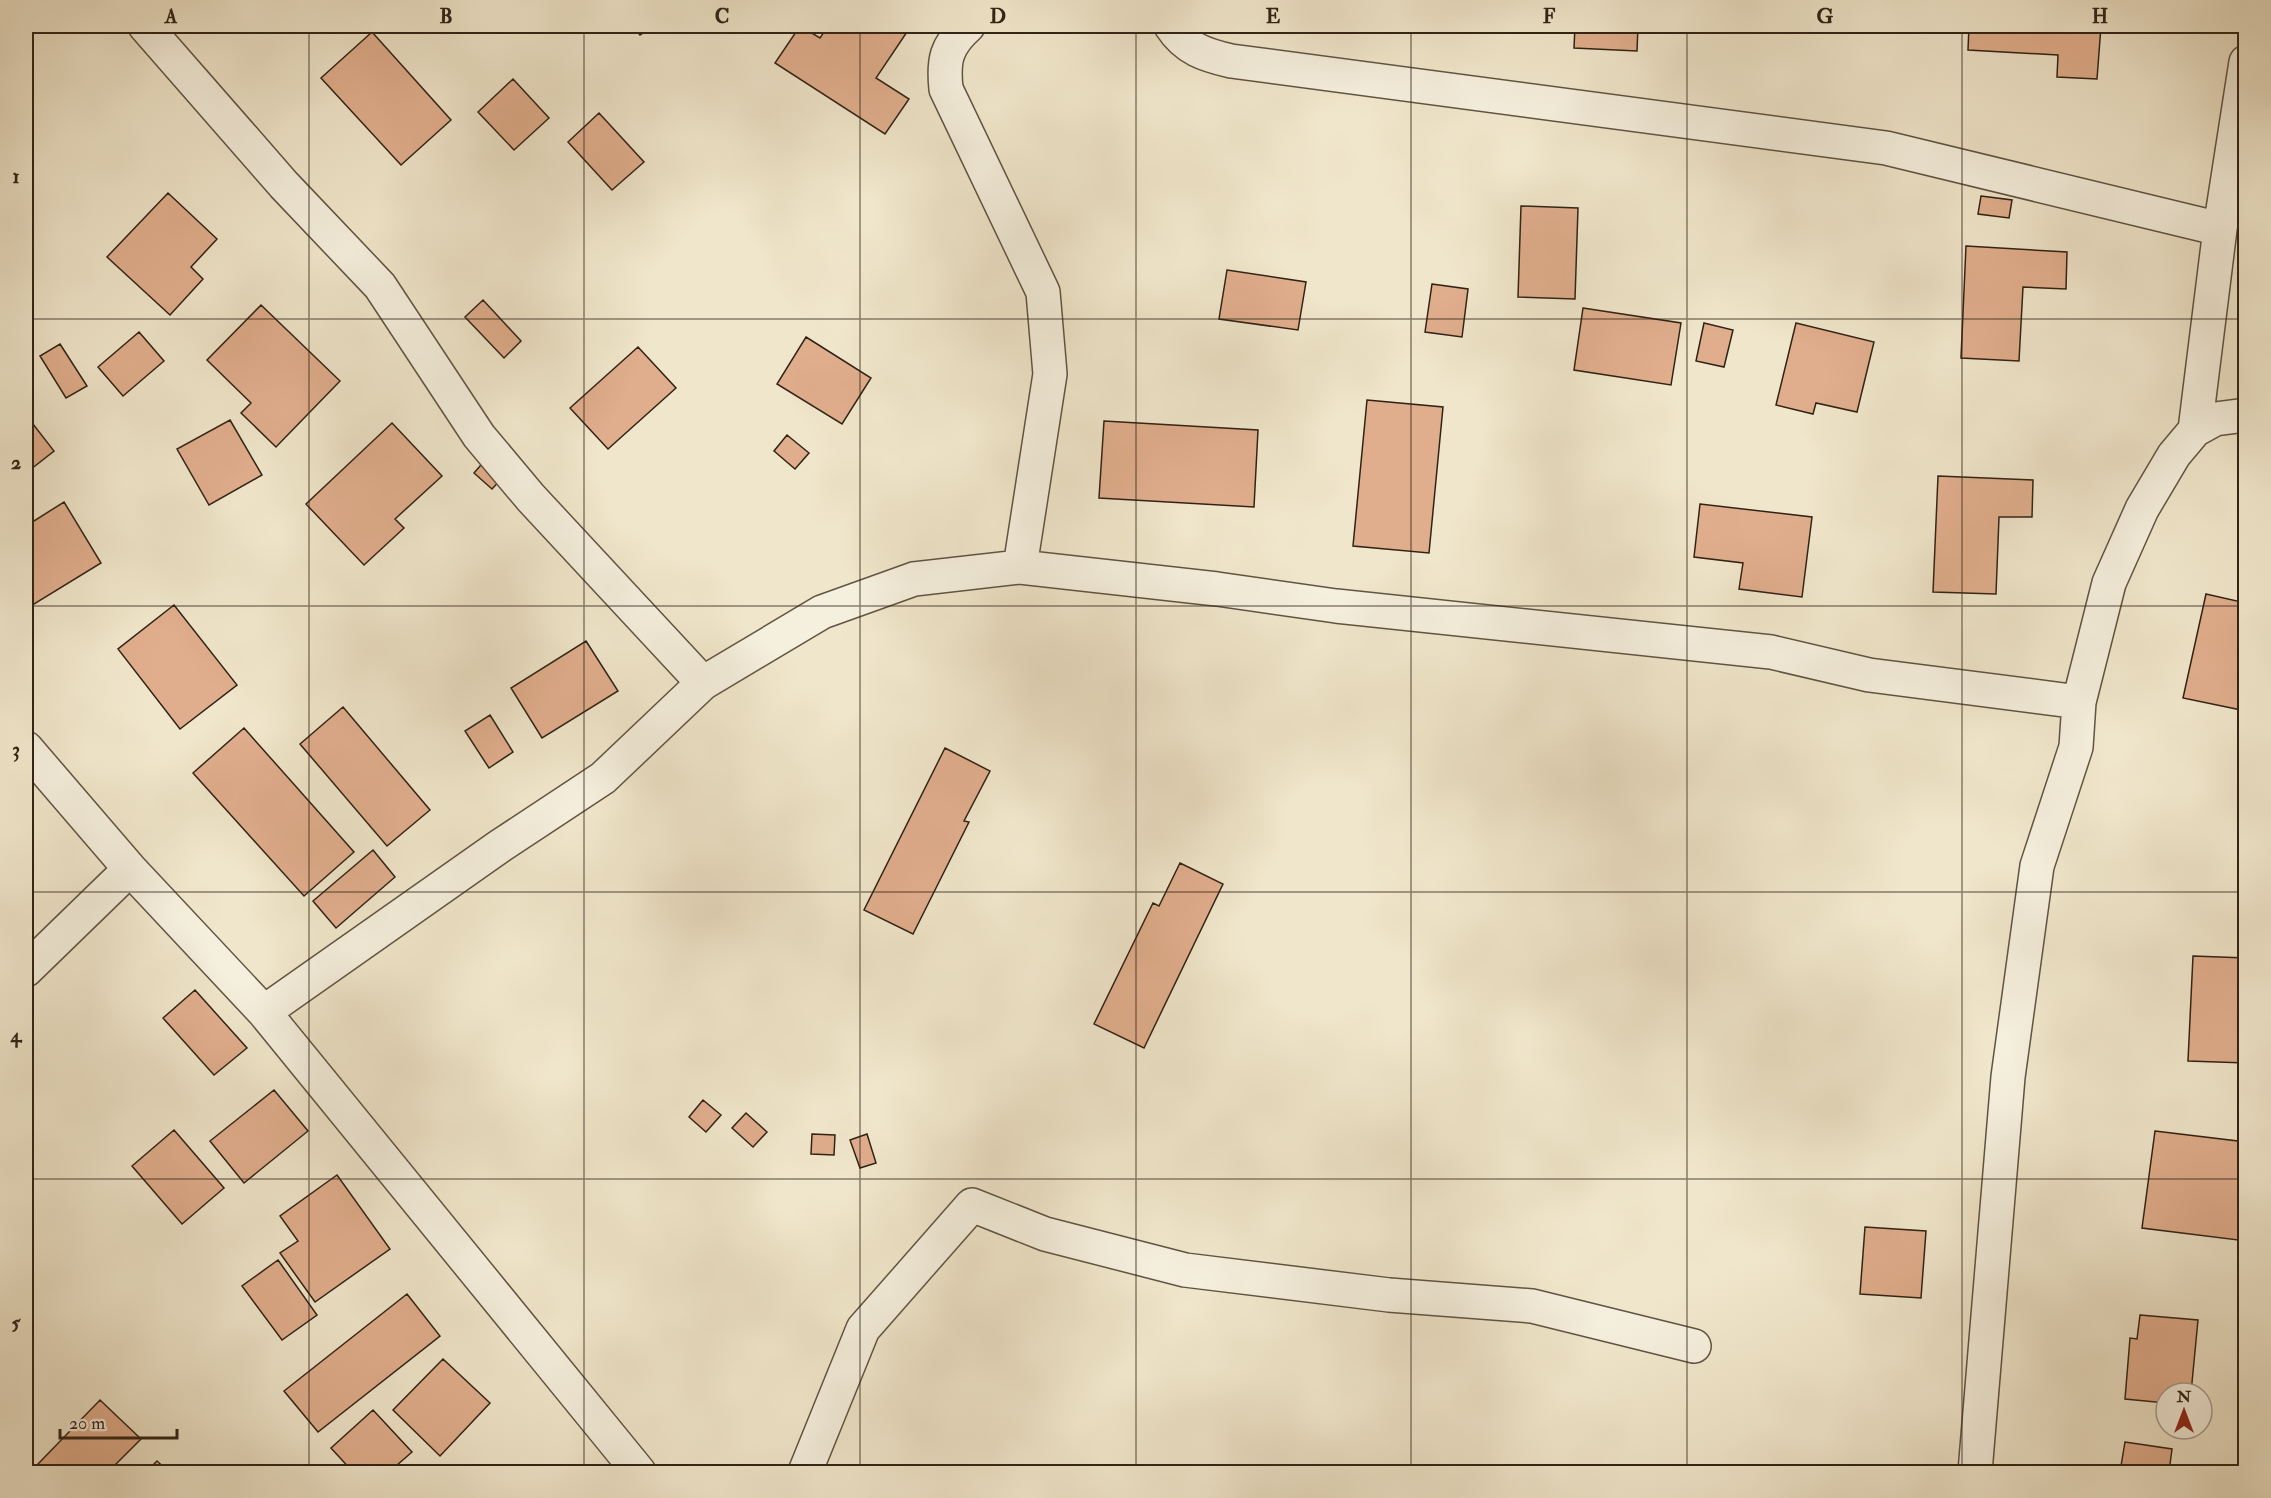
<svg xmlns="http://www.w3.org/2000/svg" width="2271" height="1498" font-family="'IM FELL Double Pica',serif">
<style>
.building{fill:#e1ae8d;stroke:#302315;stroke-width:1.5}
.lines{fill:none;stroke-linecap:round;stroke-linejoin:round}
.street-casing{stroke:#605442;stroke-width:36}
.street{stroke:#f5efdd;stroke-width:33}
.grid{fill:none;stroke:#302315;stroke-width:1.5;stroke-opacity:0.55}
.neatline{fill:none;stroke:#302315;stroke-width:2}
.grid-label{font-size:20px;text-anchor:middle;font-weight:bold;fill:#302315}
</style>
<rect width="100%" height="100%" fill="#f0e6cb"/>
<filter id="stains"><feTurbulence type="fractalNoise" baseFrequency=".00333" numOctaves="4"/><feColorMatrix values="0 0 0 0 .2 0 0 0 0 .09 0 0 0 0 .02 0 0 0 .5 -.17"/></filter>
<radialGradient id="worn" r=".72"><stop offset=".6" stop-color="#630" stop-opacity="0"/><stop offset="1" stop-color="#630" stop-opacity=".3"/></radialGradient>
<path class="building" d="M633,26H654L640,35Z
M800,26L820,38L828,26H911L876,78L909,99L885,134L775,63Z
M1575,26H1638L1637,51L1574,48Z
M1969,26H2101L2097,79L2057,77L2058,55L1968,50Z
M372,32L451,120L401,165L321,78Z
M513,79L549,118L514,150L478,112Z
M599,113L644,162L612,190L568,142Z
M168,193L217,239L191,267L203,279L170,315L107,257Z
M1981,196L2012,200L2009,218L1978,214Z
M1521,206L1578,208L1575,299L1518,297Z
M1966,246L2067,252L2066,289L2023,287L2019,361L1961,358Z
M1227,270L1306,282L1298,330L1219,319Z
M1432,284L1468,289L1462,337L1425,332Z
M483,300L521,341L504,358L465,317Z
M261,305L340,381L276,447L241,413L251,403L207,360Z
M1583,308L1681,323L1671,385L1574,370Z
M1704,323L1733,330L1724,367L1696,361Z
M1796,323L1874,342L1857,412L1816,403L1813,414L1776,405Z
M139,332L164,361L123,396L98,367Z
M806,337L871,378L842,424L777,384Z
M60,344L87,386L66,398L40,356Z
M638,347L676,388L608,449L570,408Z
M1367,400L1443,407L1429,553L1353,546Z
M26,415L54,451L26,473Z
M230,420L262,475L209,505L177,449Z
M1104,421L1258,430L1254,507L1099,498Z
M392,423L442,476L395,519L404,528L364,565L306,504Z
M787,435L809,453L795,469L774,451Z
M487,458L505,475L492,489L474,473Z
M1938,476L2033,480L2032,517H1999L1996,594L1933,592Z
M64,502L101,563L26,609V526Z
M1700,504L1812,517L1802,597L1739,589L1743,563L1694,557Z
M2206,594L2246,603V711L2183,698Z
M174,605L237,685L180,729L118,649Z
M586,641L618,691L542,738L511,688Z
M343,707L430,810L387,846L300,744Z
M490,715L513,752L489,768L465,731Z
M244,728L354,852L304,896L193,773Z
M945,748L990,771L964,821L969,822L913,934L864,910Z
M373,850L395,877L336,928L313,901Z
M1180,863L1223,884L1144,1048L1094,1024L1153,903L1159,906Z
M2193,956L2246,958V1063L2188,1061Z
M195,990L247,1048L214,1075L163,1018Z
M274,1090L308,1131L244,1183L210,1141Z
M703,1100L721,1115L706,1132L689,1117Z
M746,1113L767,1132L753,1147L732,1128Z
M174,1130L224,1188L182,1224L132,1166Z
M2155,1131L2246,1142V1241L2142,1228Z
M812,1134L835,1135L834,1155L811,1154Z
M867,1134L876,1163L860,1168L850,1140Z
M337,1175L390,1249L315,1302L280,1253L298,1241L280,1216Z
M1865,1227L1926,1231L1921,1298L1860,1294Z
M278,1260L317,1315L282,1340L242,1286Z
M407,1294L440,1336L318,1432L284,1391Z
M2140,1315L2198,1320L2191,1393H2166V1403L2125,1399L2130,1338L2137,1339Z
M443,1359L490,1403L440,1456L393,1410Z
M100,1400L141,1439L108,1472H47L38,1464Z
M373,1410L412,1452L389,1472H353L331,1448Z
M2125,1442L2172,1449L2169,1472H2120Z
M157,1461L169,1472H146Z"/>
<g class="lines">
<g class="street-casing">
<path id="street" d="M145,26L284,185L380,286L479,436L531,498L703,683L603,778L500,846L264,1012
M968,26C946,46 943,60 946,89L1043,292L1050,374L1020,567
M1171,26C1186,49 1205,55 1231,61L1886,148L2220,229
M2195,430L2215,419L2246,415
M703,683L822,612L914,579L1020,567L1217,589L1336,606L1771,652L1869,675L2079,702
M26,748L130,869L264,1012L639,1472
M26,970L130,869
M805,1472L863,1329L972,1205L1045,1234L1185,1270L1389,1295L1532,1306L1694,1346
M1975,1472L2008,1077L2037,866L2076,747L2079,702L2109,583L2142,509L2174,455L2195,430L2220,229L2246,62"/>
</g>
<use href="#street" class="street"/>
</g>
<path class="grid" d="M309,26V1472M584,26V1472M860,26V1472M1136,26V1472M1411,26V1472M1687,26V1472M1962,26V1472M26,319H2246M26,606H2246M26,892H2246M26,1179H2246"/>
<rect width="2271" height="1498" fill="none" stroke="#f0e6cb" stroke-width="66"/>
<g transform="translate(2184 1411)"><circle r="28" fill="#f5efdd" stroke="#a69d8d" stroke-width="1.5"/>
<path d="M0-4.5L10 22L0 15L-10 22Z" fill="#8f2418"/>
<text y="-9" font-size="16" font-weight="bold" text-anchor="middle" fill="#302315">N</text>
</g>
<path d="M60 1429v9h117v-9" fill="none" stroke="#302315" stroke-width="3"/>
<text x="69" y="1429" font-size="18" fill="#302315" stroke="#f5efdd" stroke-width="4.5" paint-order="stroke">20 m</text>
<rect x="33" y="33" width="2205" height="1432" class="neatline"/>
<g class="grid-label">
<text x="171" y="23">A</text>
<text x="446" y="23">B</text>
<text x="722" y="23">C</text>
<text x="998" y="23">D</text>
<text x="1273" y="23">E</text>
<text x="1549" y="23">F</text>
<text x="1825" y="23">G</text>
<text x="2100" y="23">H</text>
<text x="16" y="183">1</text>
<text x="16" y="469">2</text>
<text x="16" y="756">3</text>
<text x="16" y="1042">4</text>
<text x="16" y="1329">5</text>
</g>
<rect width="100%" height="100%" filter="url(#stains)"/>
<rect width="100%" height="100%" fill="url(#worn)"/>
</svg>
